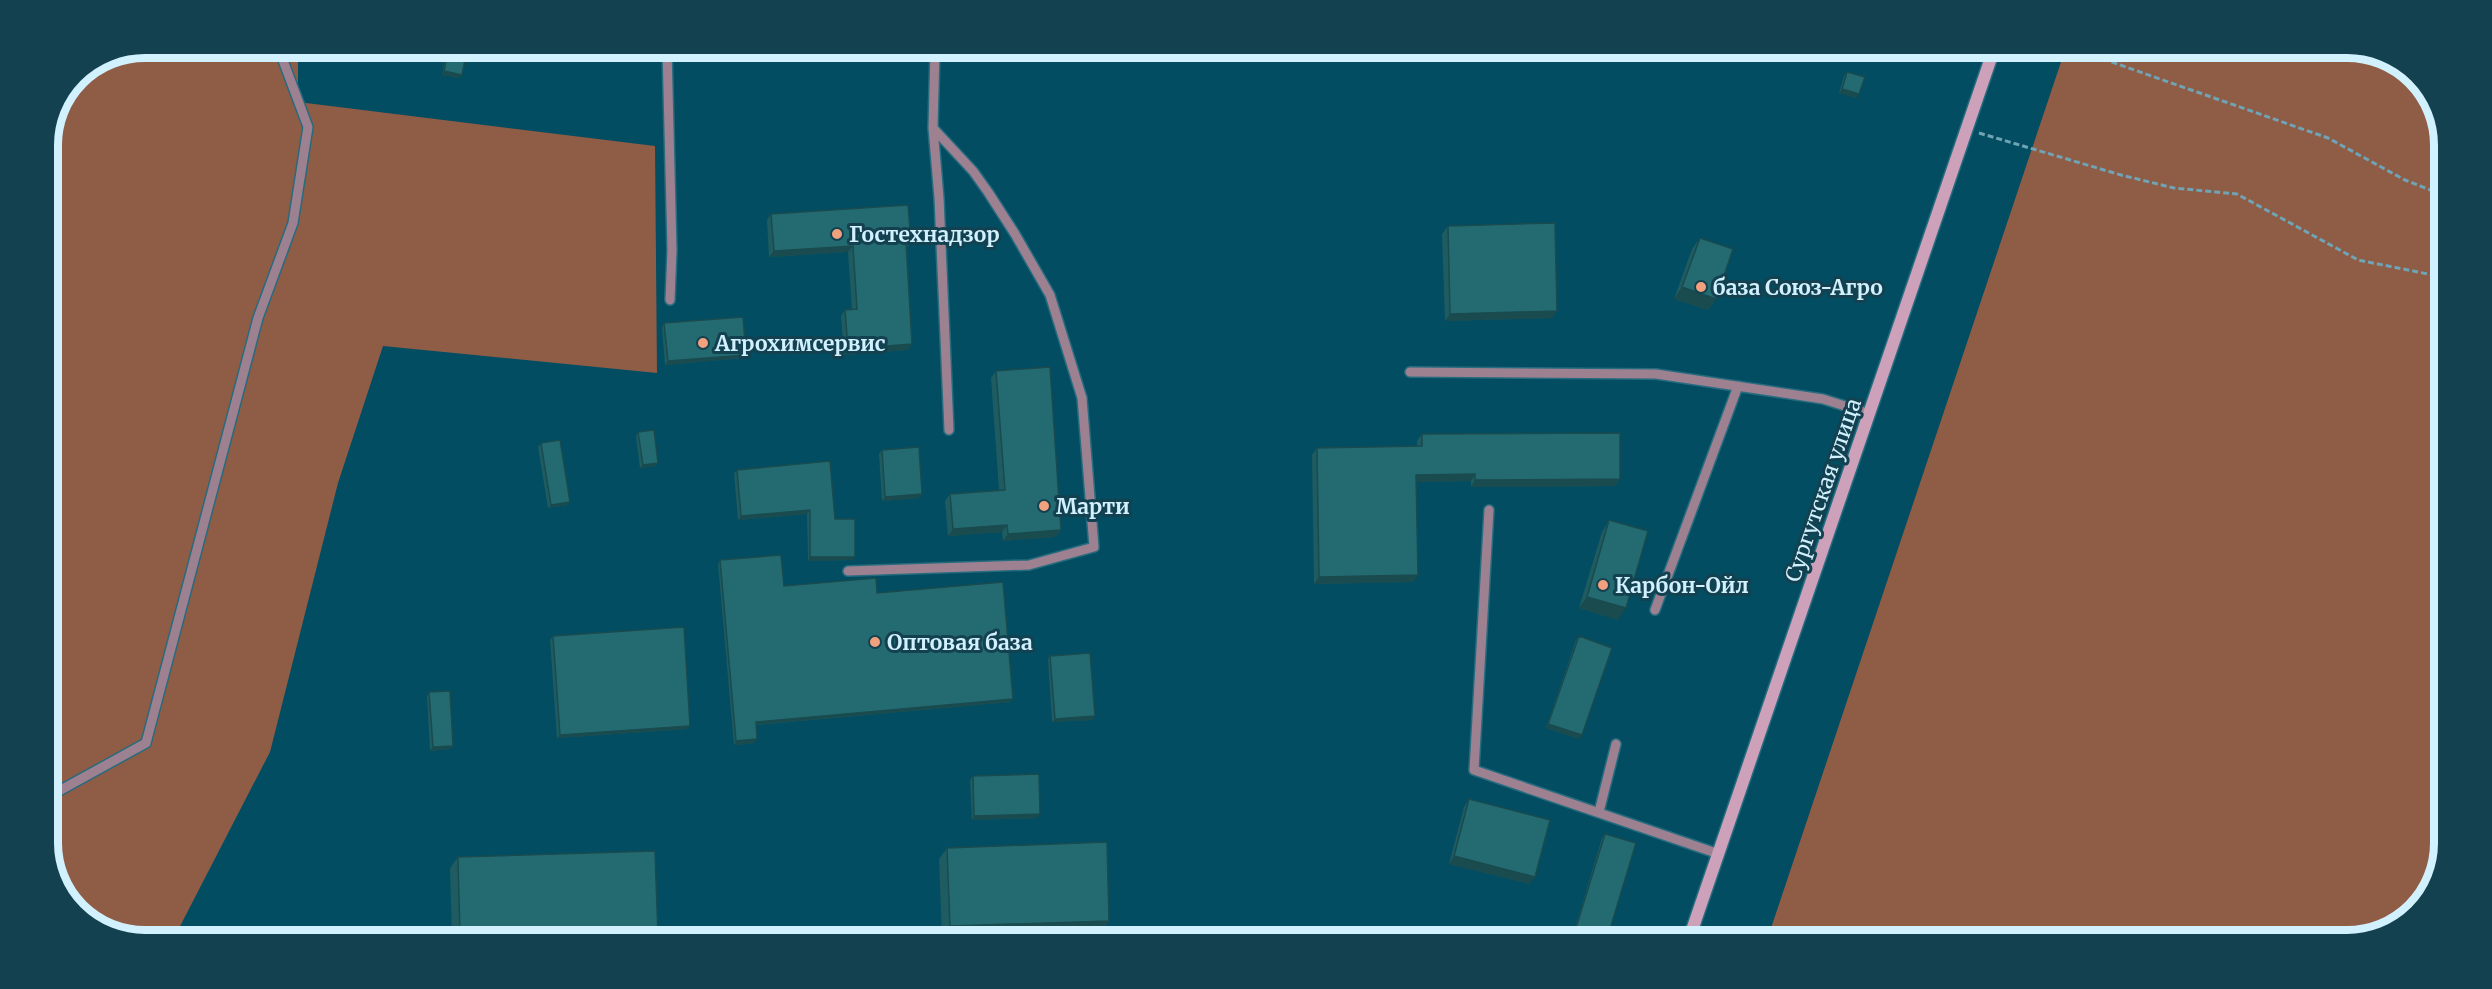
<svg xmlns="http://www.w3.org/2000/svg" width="2492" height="989" font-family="Merriweather,serif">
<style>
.green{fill:#8f5c46}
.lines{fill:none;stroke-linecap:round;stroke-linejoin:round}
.stream{stroke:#5c6389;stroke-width:5}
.lane-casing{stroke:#276b7e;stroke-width:12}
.secondary-casing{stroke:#276b7e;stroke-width:15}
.path{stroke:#70a3b4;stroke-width:3;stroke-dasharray:6 3;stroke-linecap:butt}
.lane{stroke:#9d8190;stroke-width:9}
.secondary{stroke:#cda1ba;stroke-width:12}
.wall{fill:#1f5c61}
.shaded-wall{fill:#194b4f}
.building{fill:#246b71;stroke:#194b4f;stroke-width:1.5}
.poi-dot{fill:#f2a17e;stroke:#144150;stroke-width:2}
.labels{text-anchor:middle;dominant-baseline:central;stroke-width:6;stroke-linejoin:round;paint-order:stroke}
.poi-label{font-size:21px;font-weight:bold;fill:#d2f1fe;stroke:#144150;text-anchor:start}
.street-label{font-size:21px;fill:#d2f1fe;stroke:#144150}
.rim{fill:none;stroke:#d2f1fe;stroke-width:8}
</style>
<rect width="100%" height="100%" fill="#024d62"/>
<path class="green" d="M146,48H298V102L655,146L657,373L383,346L338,483L270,752L175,936H114L68,902L48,850V140L77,76Z
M2064,53H2378L2424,87L2444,139L2439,875L2405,921L2347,941L1767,940Z"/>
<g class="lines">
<path class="stream" d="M48,173L49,137"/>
<g class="lane-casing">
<path id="lane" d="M667,49L672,250L670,300
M935,50L933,128L939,198L949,430
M1410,372L1656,374L1823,399L1870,414
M1489,510L1474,770L1719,854
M848,571L1029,565L1094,547L1082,398L1050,295L1015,234L988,192L973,171L933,128
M1655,610L1738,386
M48,797L146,743L258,318L293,223L308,127L281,55L282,48
M1599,812L1616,744"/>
</g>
<g class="secondary-casing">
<path id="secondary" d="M1689,939L1993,52"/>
</g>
<path class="path" d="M2086,53L2328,138L2405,180L2443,195
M1979,133L2121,175L2174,188L2237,194L2358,260L2443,277"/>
<use href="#lane" class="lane"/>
<use href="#secondary" class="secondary"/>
</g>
<path class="wall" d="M447,56L462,75L459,78L442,75L445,60Z
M1847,72L1857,98L1839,93L1844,76Z
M771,214L911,242L907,247L912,344L908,350L844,355L841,316L845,310H852L848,252L769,257L767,220Z
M1448,226L1557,311L1552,318L1445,321L1442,234Z
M1700,238L1716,299L1708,310L1674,299L1692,249Z
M664,323L746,355L743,358L665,365L662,327Z
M996,371L1056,537L1003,541L1002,532L948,536L945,501L950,494L999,490L991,378Z
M638,432L656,466L640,468L636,436Z
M1422,434L1615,486L1471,487V481L1417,482L1413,582L1314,584L1312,455L1317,448L1417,446V441Z
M541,443L567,505L548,508L538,447Z
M882,450L922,494L920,498L882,501L879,454Z
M737,470L835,519L853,560L808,561L807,514L738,520L734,473Z
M1609,520L1618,620L1579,608L1602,532Z
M720,560L784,586L877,593L1011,702L756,725L755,743L734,745L718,564Z
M553,636L688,729L557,738L550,640Z
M1579,636L1582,735L1579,739L1546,728L1576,640Z
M1050,656L1092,720L1052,722L1048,659Z
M429,692L453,746L450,749L430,751L427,696Z
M973,776L1037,818L972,820L970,780Z
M1469,799L1530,884L1449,864L1464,807Z
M1605,834L1607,939H1587L1573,935L1602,838Z
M947,848L1109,921L1101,932L942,937L939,859Z
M458,857L658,937L452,936L450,868Z"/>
<path class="shaded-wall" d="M444,71L462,75L459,78L442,75Z
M1842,89L1859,94L1857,98L1839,93Z
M853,246L848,252L769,257L774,251Z
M1682,287L1716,299L1708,310L1674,299Z
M1557,311L1552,318L1445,321L1450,314Z
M912,344L908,350L844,355L848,349Z
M746,355L743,358L665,365L668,361Z
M658,463L656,466L640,468L643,465Z
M1475,474L1471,481L1412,482L1416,475Z
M1620,479L1615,486L1471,487L1475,480Z
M922,494L920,498L882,501L885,497Z
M570,502L567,505L548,508L551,505Z
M810,510L807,514L738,520L741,516Z
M1007,525L1002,532L948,536L953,529Z
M1061,530L1056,537L1003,541L1008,534Z
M810,557H855L853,560L808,561Z
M1418,575L1413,582L1314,584L1319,577Z
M1587,597L1626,608L1618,620L1579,608Z
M1013,699L1011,702L753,725L756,722Z
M1095,716L1092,720L1052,722L1055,719Z
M1548,724L1582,735L1579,739L1546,728Z
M690,726L688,729L557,738L560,735Z
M757,739L755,743L734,745L736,741Z
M453,746L450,749L430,751L433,747Z
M1040,814L1037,818L972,820L974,816Z
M1454,856L1535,877L1530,884L1449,864Z
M1109,921L1101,932L942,937L950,926Z
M1575,931L1603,939H1587L1573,935Z"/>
<path class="building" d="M447,56L465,60L462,75L444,71Z
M1847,72L1865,77L1859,94L1842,89Z
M908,205L911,242H906L912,344L848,349L845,310L857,309L853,246L774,251L771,214Z
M1555,223L1557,311L1450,314L1448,226Z
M1700,238L1733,249L1716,299L1682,287Z
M743,317L746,355L668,361L664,323Z
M1050,367L1061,530L1008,534L1007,525L953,529L950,494L1005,490L996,371Z
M654,430L658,463L643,465L638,432Z
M1620,433V479L1475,480V474L1416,475L1418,575L1319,577L1317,448L1422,446V434Z
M560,440L570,502L551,505L541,443Z
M919,447L922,494L885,497L882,450Z
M830,461L835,519H855V557H810V510L741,516L737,470Z
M1609,520L1648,531L1626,608L1587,597Z
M781,555L784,586L876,578L877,593L1003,582L1013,699L756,722L757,739L736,741L720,560Z
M684,627L690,726L560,735L553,636Z
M1579,636L1612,648L1582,735L1548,724Z
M1090,653L1095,716L1055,719L1050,656Z
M450,691L453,746L433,747L429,692Z
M1039,774L1040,814L974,816L973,776Z
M1469,799L1550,820L1535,877L1454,856Z
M1605,834L1636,843L1607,939H1603L1575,931Z
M1107,842L1109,921L950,926L947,848Z
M655,851L658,937H460L458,857Z"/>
<g class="poi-dot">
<circle cx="837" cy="234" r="6"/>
<circle cx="1701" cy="287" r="6"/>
<circle cx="703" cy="343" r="6"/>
<circle cx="1044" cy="506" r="6"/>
<circle cx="1603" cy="585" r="6"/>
<circle cx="875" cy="642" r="6"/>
</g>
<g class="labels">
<g class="poi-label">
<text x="849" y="234">Гостехнадзор</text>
<text x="1713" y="287">база Союз-Агро</text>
<text x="715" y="343">Агрохимсервис</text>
<text x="1056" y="506">Марти</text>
<text x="1615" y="585">Карбон-Ойл</text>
<text x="887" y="642">Оптовая база</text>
</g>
<g class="street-label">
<text transform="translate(1823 490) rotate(-71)">Сургутская улица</text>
</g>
</g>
<path d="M0 0H2492V989H0ZM145 58H2347A87 87 0 0 1 2434 145V843A87 87 0 0 1 2347 930H145A87 87 0 0 1 58 843V145A87 87 0 0 1 145 58Z" fill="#144150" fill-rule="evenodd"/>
<path class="rim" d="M145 58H2347A87 87 0 0 1 2434 145V843A87 87 0 0 1 2347 930H145A87 87 0 0 1 58 843V145A87 87 0 0 1 145 58Z"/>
</svg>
